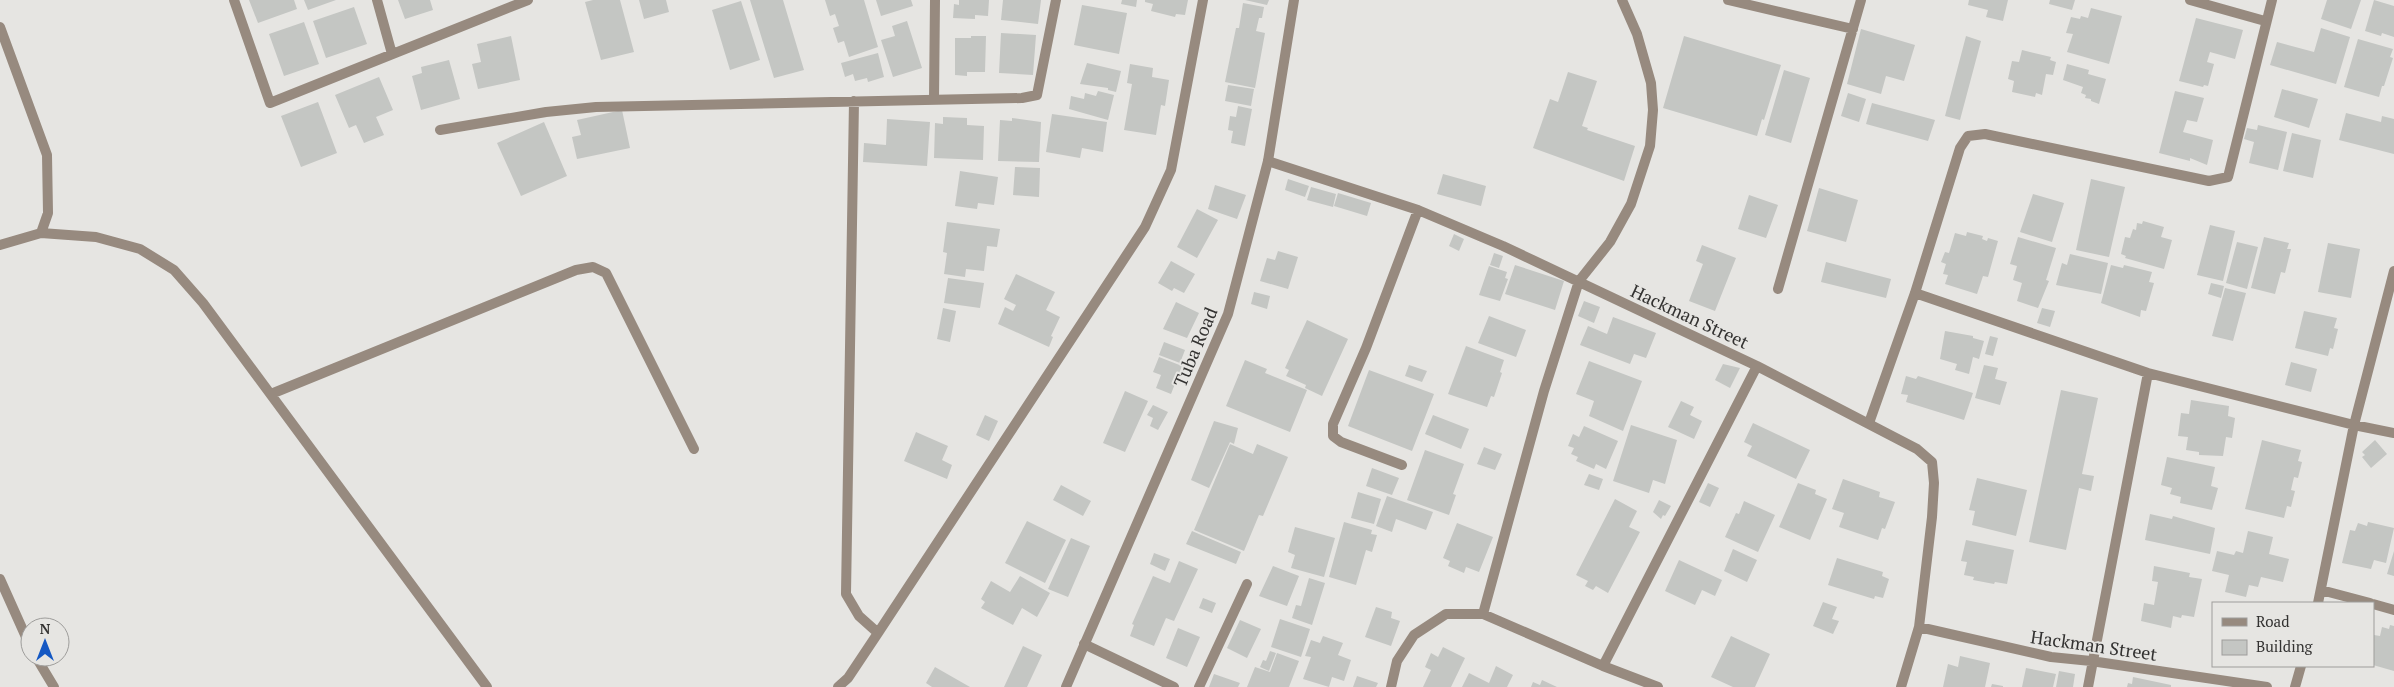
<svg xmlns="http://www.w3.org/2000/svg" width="2394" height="687" font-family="'PT Serif',serif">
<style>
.building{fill:#c4c6c3}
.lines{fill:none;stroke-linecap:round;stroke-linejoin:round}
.minor{stroke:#978a7f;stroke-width:10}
.tertiary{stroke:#978a7f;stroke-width:10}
.labels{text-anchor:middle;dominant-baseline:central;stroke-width:4;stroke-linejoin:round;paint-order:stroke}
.street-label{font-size:18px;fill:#333231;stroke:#e6e5e2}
</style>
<rect width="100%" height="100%" fill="#e6e5e2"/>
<path class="building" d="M249,0H294L297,9L258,23Z
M304,0H336L308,10Z
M398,0H430L433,10L405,19Z
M593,0H620L634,52L601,60L585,2Z
M639,0H666L669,12L644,19Z
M750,0H783L804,70L774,78Z
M825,0H864L878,47L849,57L844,41L838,43L833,28L839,26L835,14L830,16Z
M876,0H911L913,6L881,16Z
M959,0H989L988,16L975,15V19L953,18L954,4L959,5Z
M1003,0H1041L1038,24L1001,20Z
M1122,0H1137L1136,7L1121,4Z
M1145,0H1188L1185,15L1176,14L1175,17L1151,11L1153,4L1145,2Z
M1245,0H1269L1267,5Z
M1969,0H2008L2003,21L1986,17L1988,10L1968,5Z
M2050,0H2075L2072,10L2049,4Z
M2327,0H2361L2351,29L2321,19Z
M2374,0L2394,6V37L2382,33L2381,36L2365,31Z
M741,1L760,60L730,70L712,10Z
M1243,3L1264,7L1262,18H1259L1256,31L1265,33L1255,88L1225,82L1236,28H1239Z
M1082,5L1127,13L1119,54L1074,45Z
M354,7L367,44L326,58L313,21Z
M2091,8L2122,16L2109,64L2067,52L2073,34L2066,33L2071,17L2080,19L2081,16L2088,18Z
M2196,18L2243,30L2235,59L2210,52L2207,62L2214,64L2208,86L2204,85L2203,87L2179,81Z
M907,21L922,68L893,77L881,40L895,36L892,26Z
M304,22L319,64L284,76L269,34Z
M2321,28L2350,37L2336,84L2270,65L2277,42L2314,52Z
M1861,29L1915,45L1904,81L1886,76L1881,94L1847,84Z
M1001,33L1036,35L1033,75L999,73Z
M511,36L520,80L478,89L472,64L481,62L477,44Z
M971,36H986L985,72H967V76L955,75V38H971Z
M1684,36L1781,65L1764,120L1762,119L1757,136L1663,108Z
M1966,36L1981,41L1960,120L1945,116Z
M2358,39L2393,49L2390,57L2393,58L2384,86H2382L2379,97L2344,87Z
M2022,50L2051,57L2050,60L2056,62L2053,75L2046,74L2042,95L2036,93L2035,97L2012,92L2014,81L2008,79L2012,61L2019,62Z
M878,53L884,77L868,82L867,78L855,81L853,74L845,77L841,63Z
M449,60L460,99L421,110L412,76L422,73L421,67Z
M1087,63L1121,71L1116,92L1108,90V88L1080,84Z
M1130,64L1153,68L1152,77L1169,80L1165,106L1161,105L1156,135L1124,130L1132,84L1127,83Z
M2067,64L2089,70L2088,74L2106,79L2099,104L2091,101V99L2085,98L2086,95L2081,93L2083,87L2063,80Z
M1784,70L1810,78L1791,143L1765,135Z
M1568,72L1597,81L1582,126L1588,128L1587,130L1635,146L1624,181L1533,148L1550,99L1558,102Z
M379,77L393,110L376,117L384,135L364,143L356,125L349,128L335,95Z
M1228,85L1254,89L1251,106L1225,101Z
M2282,89L2318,99L2309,128L2274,117Z
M1098,91L1114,95L1108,120L1069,109L1071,96L1084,99L1085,93L1096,96Z
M2175,91L2204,98L2197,122L2187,120L2183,132L2213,140L2207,165L2190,158V161L2159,153Z
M1848,93L1866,99L1859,122L1841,116Z
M318,102L337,153L301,167L281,116Z
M1872,103L1935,120L1928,141L1866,124Z
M1238,106L1252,109L1245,146L1231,143L1233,131L1228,130L1230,116L1236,117Z
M622,110L630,148L577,159L572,137L581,135L577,120Z
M2346,113L2381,122L2382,116L2394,119V154L2339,140Z
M1052,114L1107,122L1103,152L1082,148L1080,158L1046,152Z
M943,117L967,118V125L984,126L983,160L934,158L935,123L943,124Z
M1012,118L1041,122L1039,162L998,161L1000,120L1012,121Z
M887,119L930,122L927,166L863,162L864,143L886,145Z
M544,122L567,176L521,196L497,143Z
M2258,125L2287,132L2278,170L2249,163L2254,142L2244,139L2247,128L2257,130Z
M2292,133L2321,140L2313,178L2283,171Z
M1015,167L1040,168L1039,197L1013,195Z
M960,171L998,177L994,205L978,203L977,209L955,206Z
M1443,174L1486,186L1481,206L1437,194Z
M1288,179L1309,186L1305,197L1285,190Z
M2091,179L2125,187L2109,257L2076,250Z
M1215,185L1246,195L1237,219L1208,209Z
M1311,187L1336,194L1333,207L1307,200Z
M1819,188L1858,200L1846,242L1807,231Z
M1338,193L1371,203L1367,216L1334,206Z
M2033,194L2064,203L2052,242L2020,232Z
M1749,195L1778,205L1766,238L1738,229Z
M1197,209L1218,220L1197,258L1177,247Z
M2143,221L2164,227L2161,237L2172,240L2164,269L2125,258L2126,256L2121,254L2125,237L2130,238L2133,229L2136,230L2137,223L2142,224Z
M947,222L1000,229L997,247L987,246L984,271L966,269L965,277L944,274L947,253L943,252Z
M2210,225L2235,231L2223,281L2197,275Z
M1967,232L1983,236L1982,239L1987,241L1988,238L1998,241L1988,277L1983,276L1977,294L1945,284L1948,275L1943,274L1946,264L1941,262L1945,252L1949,253L1955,233L1966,236Z
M1454,234L1464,239L1459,251L1449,246Z
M2018,237L2056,248L2046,280L2049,281L2038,308L2017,301L2022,283L2013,280L2017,266L2010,264Z
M2264,237L2289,243L2287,249H2291L2285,273L2281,272L2275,294L2251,288Z
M2237,242L2258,247L2247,289L2226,283Z
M2328,243L2360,249L2351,298L2318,292Z
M1702,245L1736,258L1715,311L1689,301L1703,264L1696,261Z
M1278,251L1298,257L1288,289L1260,281L1267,258L1275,260Z
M1494,253L1503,256L1499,268L1490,265Z
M2070,254L2108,263L2101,294L2056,285L2062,263L2067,265Z
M1171,261L1195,274L1184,293L1174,288L1172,291L1158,283Z
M1826,262L1891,279L1886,298L1821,282Z
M1515,265L1564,281L1555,310L1505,294Z
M2111,265L2123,268L2124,265L2152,272L2149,282L2154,283L2146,311L2141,310L2140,317L2101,303Z
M1489,266L1507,272L1505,278L1508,279L1500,301L1479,295Z
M1016,274L1055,292L1046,310L1060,317L1051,336L1053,337L1049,347L998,324L1005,307L1013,311L1016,305L1004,299Z
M948,278L984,283L980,308L944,303Z
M2211,283L2224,286L2221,298L2208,294Z
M2225,288L2246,293L2233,341L2212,336Z
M1254,292L1270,296L1267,309L1251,304Z
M1584,301L1600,307L1594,323L1578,316Z
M1176,302L1199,313L1187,338L1163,329Z
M943,308L956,311L950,342L937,339Z
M2042,308L2055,311L2050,327L2037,323Z
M2304,311L2337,318L2334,328L2338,329L2333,349L2330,348L2328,356L2295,348Z
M1489,316L1526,330L1516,357L1478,343Z
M1613,317L1656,333L1646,358L1634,354L1630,364L1580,345L1588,326L1607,334Z
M1307,320L1348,339L1322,396L1305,388L1306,385L1286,376L1289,370L1285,368Z
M1945,331L1973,336V338L1984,341L1979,359L1973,357L1969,374L1955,370L1957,364L1940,359Z
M1990,336L1998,338L1993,356L1985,354Z
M1164,342L1185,350L1180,363L1159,355Z
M1466,346L1504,360L1500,372L1502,373L1494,397L1491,396L1487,407L1448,394Z
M1159,357L1182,366L1171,394L1156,388L1161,375L1153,372Z
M1245,360L1267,369L1265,373L1307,390L1290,432L1226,406Z
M1589,361L1642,381L1623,431L1589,416L1594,401L1576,394Z
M2291,362L2317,369L2311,392L2285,385Z
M1723,364L1740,368L1730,388L1715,380Z
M1409,365L1427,371L1422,382L1405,376Z
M1984,365L1998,368L1995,379L2007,382L2000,405L1975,398Z
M1369,370L1434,394L1412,451L1348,426Z
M1906,376L1916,379L1918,376L1973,393L1964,420L1906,402L1908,395L1901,394Z
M2061,390L2098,398L2082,474L2094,476L2091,491L2079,488L2066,550L2029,542Z
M1125,391L1148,401L1125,452L1103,443Z
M2191,400L2229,406L2228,416L2235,418L2232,438L2226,437L2223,456L2199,455V452L2186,450L2188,437L2178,436L2181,413L2189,414Z
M1681,401L1694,407L1690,415L1702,421L1694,439L1668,427Z
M1153,405L1168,412L1158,430L1150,426L1153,418L1147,415Z
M985,415L998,421L989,441L976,435Z
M1433,415L1469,429L1461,449L1425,434Z
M1214,421L1238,428L1234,444L1230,442L1209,488L1191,480Z
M1753,423L1810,450L1796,479L1747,456L1752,446L1744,442Z
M1631,425L1677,440L1665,484L1653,480L1649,493L1613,481Z
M1584,426L1618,441L1606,469L1596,464L1594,469L1576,461L1578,457L1571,454L1574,448L1568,446L1573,434L1579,437Z
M916,432L948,446L942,460L952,465L947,479L904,461Z
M2262,440L2301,450L2298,461L2302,462L2298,478L2294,477L2291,490L2295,491L2291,507L2287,506L2284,518L2245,509Z
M2375,440L2387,454L2371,468L2362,457L2365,455L2362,452Z
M1230,444L1253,454L1257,444L1288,457L1263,516L1259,515L1244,551L1194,530Z
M1484,447L1502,454L1495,470L1477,464Z
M1425,450L1464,464L1453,494L1456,495L1449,515L1407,500Z
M2167,457L2215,467L2211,486L2218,488L2212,510L2180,503L2181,497L2170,494L2172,488L2161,485Z
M1372,468L1399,478L1392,495L1366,486Z
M1589,474L1603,479L1599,490L1584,485Z
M1977,478L2027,490L2016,536L1972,525L1975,511L1969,510Z
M1843,479L1880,492L1879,497L1895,502L1885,529L1882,528L1878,540L1839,527L1844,513L1832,509Z
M1708,483L1719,488L1710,507L1699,502Z
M1798,483L1816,490L1815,494L1827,499L1810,540L1779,527Z
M1061,485L1091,501L1083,516L1053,500Z
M1358,492L1381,499L1374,524L1351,518Z
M1387,496L1433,512L1426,530L1396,519L1392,532L1376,526Z
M1615,499L1637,511L1629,527L1640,532L1608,593L1596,586L1593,590L1585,586L1588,581L1576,575Z
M1659,500L1671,506L1665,516L1663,515L1661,519L1653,512Z
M1744,501L1775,515L1758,552L1725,537L1736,513L1739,514Z
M2150,514L2172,519L2173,516L2215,528L2210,554L2145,540Z
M1027,521L1066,540L1045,583L1005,563Z
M1344,522L1372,530L1371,534L1377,535L1372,552L1366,550L1356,585L1329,577Z
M2368,522L2394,528L2386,563L2374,560L2371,569L2342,563L2350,530L2355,531L2358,523L2367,526Z
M1457,523L1493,537L1479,572L1466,567L1464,573L1448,566L1450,561L1443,558Z
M1295,527L1335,538L1324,577L1291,568L1295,555L1288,552Z
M1192,531L1241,552L1236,564L1186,544Z
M2248,531L2273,537L2269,554L2289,559L2283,582L2261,577L2258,587L2249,585L2246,597L2225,592L2229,575L2212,571L2217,551L2234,555L2236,551L2243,553Z
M1071,538L1090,546L1068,597L1048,589Z
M1966,540L2014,550L2007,584L1995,582L1994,584L1973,580L1974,577L1964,575L1967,562L1961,561Z
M1733,549L1757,560L1747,582L1724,571Z
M2394,551V576L2387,574Z
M1154,553L1170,559L1165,571L1150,564Z
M1837,558L1883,572L1882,576L1889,579L1883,598L1875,596L1874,599L1828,585Z
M1679,560L1722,580L1715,596L1702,590L1695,605L1665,591Z
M1179,561L1198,569L1174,621L1166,618L1154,646L1130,636L1134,625L1132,624L1153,576L1170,583Z
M1273,566L1299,576L1287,606L1259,596Z
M2154,566L2190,573L2189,577L2202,579L2194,617L2182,615L2181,618L2173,616L2171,628L2141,621L2144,603L2154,605L2158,582L2152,581Z
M1020,576L1050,593L1037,617L1022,608L1013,625L981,608L985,602L981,599L991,581L1010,592Z
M1309,578L1325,583L1312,625L1292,618L1296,605L1301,606Z
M1203,598L1216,603L1212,613L1199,608Z
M1823,602L1837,607L1832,619L1839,621L1833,634L1813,626Z
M1376,607L1392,612L1391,618L1400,621L1391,646L1365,637Z
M1280,619L1310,629L1301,657L1271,647Z
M1240,620L1261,629L1247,658L1227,648Z
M2390,625L2394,626V671L2373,665L2374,635L2380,636L2382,627L2389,629Z
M1178,628L1200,637L1187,667L1166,658Z
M1323,636L1343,643L1338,655L1351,660L1344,681L1332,677L1329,687L1303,679L1311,657L1305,656L1311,640L1320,643Z
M1731,636L1770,654L1755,687H1733L1711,677Z
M1023,646L1042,655L1027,687H1004Z
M1443,647L1465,658L1451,687H1423L1431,670L1425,667L1431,653L1438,657Z
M1270,651L1276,653L1269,671L1260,667L1263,660L1266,661Z
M1277,653L1299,661L1289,687H1247L1255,667L1270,672Z
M1960,656L1990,663L1985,687H1943L1948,664L1958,667Z
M1496,666L1513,675L1507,687H1462L1469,673L1489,683Z
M935,667L970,687H932L926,683Z
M2026,668L2056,674L2053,687H2022Z
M2059,671L2075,674L2073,687H2056Z
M1214,674L1240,683L1238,687H1209Z
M1357,676L1378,683L1376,687H1353Z
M2133,677L2171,685V687H2127L2128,683L2132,684Z
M1542,680L1557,687H1531L1533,682L1540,685Z
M1992,684L2003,686V687H1991Z"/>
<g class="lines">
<path class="minor" d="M234,0L270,103L528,0
M377,0L392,54
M1728,0L1853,29
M2190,0L2265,21
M0,27L47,155L48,213L41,233
M934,99L935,0
M854,101L846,594L859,616L878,633
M440,130L546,112L596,107L1022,98L1037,95L1056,0
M1268,161L1418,210L1503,246L1757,366L1917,449L1932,462L1934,483L1932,517L1919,627L1901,687
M0,245L41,233L96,237L140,249L174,270L203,303L487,687
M1778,289L1861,0
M1915,293L2148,373L2354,425L2394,433
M271,394L576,270L593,267L606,273L694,449
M1869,423L1915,293L1960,148L1968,136L1985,134L2209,181L2228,177L2272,0
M1402,465L1341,442L1333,436V424L1366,348L1418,210
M0,579L30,646
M2321,590L2370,603
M2318,603L2354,425L2394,271
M2373,604L2394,610
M1483,614L1544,391L1579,281L1610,242L1631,204L1650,146L1653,110L1651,83L1637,34L1622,0
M1919,627L2051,657L2091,661L2267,687
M1084,644L1174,687
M36,657L54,687
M1603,666L1757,366
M838,687L848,678L878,633L1145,227L1171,170L1203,0
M1199,687L1247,584
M1391,687L1397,661L1414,635L1446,614H1483L1603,666L1658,687
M2088,687L2148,373
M2295,687L2301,666"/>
<path class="tertiary" d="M1066,687L1228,314L1268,161L1294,0"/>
</g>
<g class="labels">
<g class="street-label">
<text transform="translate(1690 316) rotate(25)">Hackman Street</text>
<text transform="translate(1195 347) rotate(-67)">Tuba Road</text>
<text transform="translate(2094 645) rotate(8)">Hackman Street</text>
</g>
</g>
<rect x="2212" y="602" width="162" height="65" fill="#e6e5e2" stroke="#9e9d9b"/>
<rect x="2222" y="618" width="25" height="8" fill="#978a7f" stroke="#9e9d9b"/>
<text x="2256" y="627" font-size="15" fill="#333231">Road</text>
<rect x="2222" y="640" width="25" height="15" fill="#c4c6c3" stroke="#9e9d9b"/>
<text x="2256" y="652" font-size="15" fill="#333231">Building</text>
<g transform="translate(45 642)"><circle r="24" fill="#e6e5e2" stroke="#9e9d9b"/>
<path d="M0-4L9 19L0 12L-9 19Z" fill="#1558c3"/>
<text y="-8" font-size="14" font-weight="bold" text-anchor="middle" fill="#333231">N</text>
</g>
</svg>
